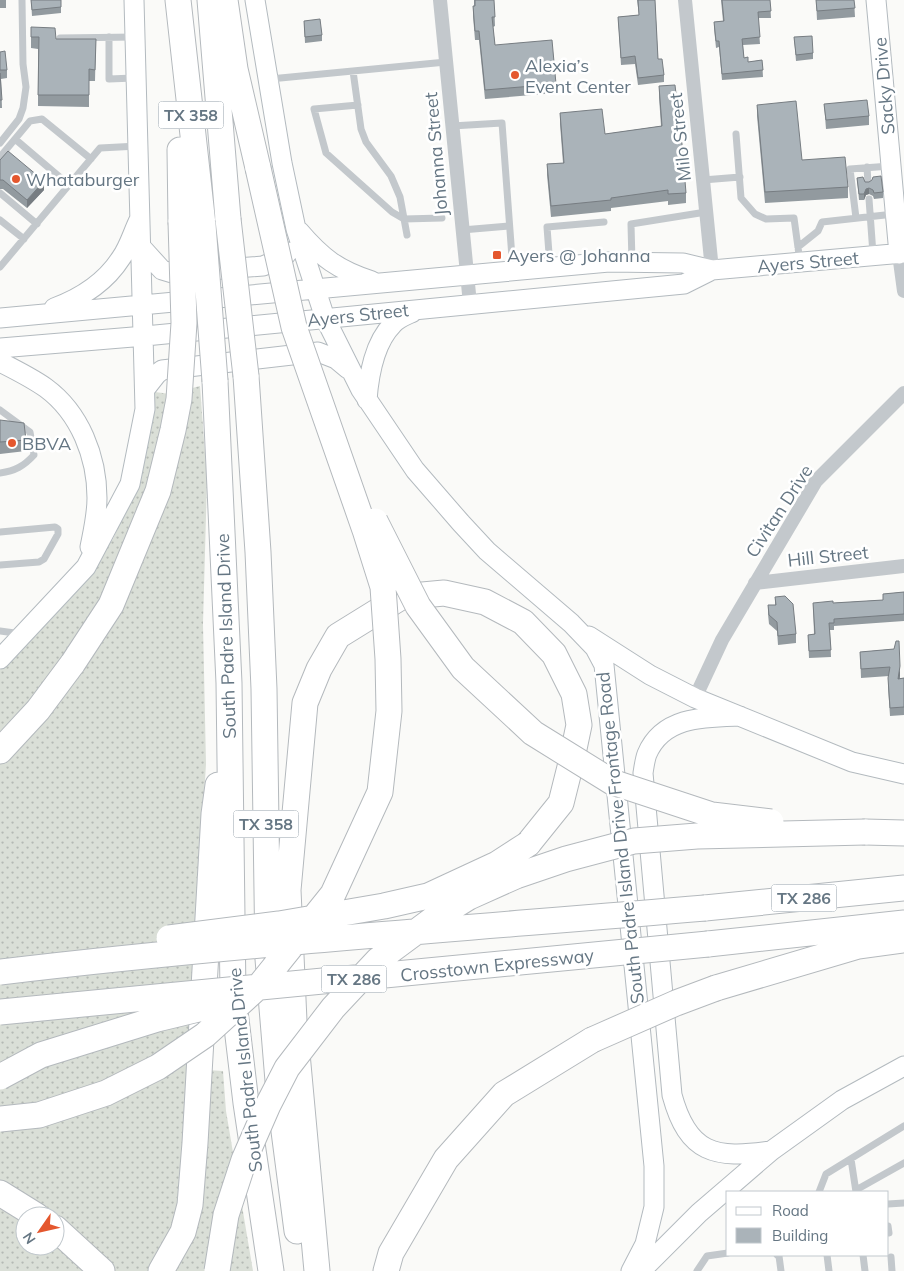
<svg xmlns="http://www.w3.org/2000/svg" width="904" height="1271" font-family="Mulish,sans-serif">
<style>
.grass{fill:url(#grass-dots);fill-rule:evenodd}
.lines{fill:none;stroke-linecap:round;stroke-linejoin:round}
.secondary-casing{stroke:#b3babf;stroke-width:21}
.highway-casing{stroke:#b4b9bd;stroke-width:27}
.lane{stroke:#c3c8cc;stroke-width:7}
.street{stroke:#c3c8cc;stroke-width:14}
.secondary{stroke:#fff;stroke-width:19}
.highway{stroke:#fff;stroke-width:25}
.highway-bridge-casing{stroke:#b4b9bd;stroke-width:27;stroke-linecap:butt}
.highway-bridge{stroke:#fff;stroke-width:25}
.wall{fill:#929a9f}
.shaded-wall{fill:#777d82}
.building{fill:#aab3b9;stroke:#777d82}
.poi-dot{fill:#e4572e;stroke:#fff;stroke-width:2}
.labels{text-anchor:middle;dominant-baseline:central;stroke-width:5;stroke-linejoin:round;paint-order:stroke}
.shield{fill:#fff;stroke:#939fa8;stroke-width:1}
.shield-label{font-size:16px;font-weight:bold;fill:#657683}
.poi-label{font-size:18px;fill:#657683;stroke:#fff;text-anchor:start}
.street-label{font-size:18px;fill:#657683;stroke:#fff}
</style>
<defs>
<pattern id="grass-dots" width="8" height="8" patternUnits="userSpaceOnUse" patternTransform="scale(1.25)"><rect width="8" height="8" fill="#dadfd7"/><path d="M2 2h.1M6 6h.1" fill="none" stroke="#b4b9b4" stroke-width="1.8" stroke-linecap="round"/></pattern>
</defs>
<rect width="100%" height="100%" fill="#fafaf8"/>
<path class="grass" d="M200,386L207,480L203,624L206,764L198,897L207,1070L223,1071L226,1111L253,1271H0V670L79,584L113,539L133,493L146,454L151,410L155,392L170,394ZM25,1216H55V1246H25Z"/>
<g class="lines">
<g class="secondary-casing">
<path id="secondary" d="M255,0L282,163L296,229L325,318L361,390L415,470L461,523L487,551L571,623L595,648L604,665L654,1166V1207L645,1244L631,1271
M876,0L899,254
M299,231C322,258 338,270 372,281
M142,248L162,270L172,273L263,266L284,257L288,252
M54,308C81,298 105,283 121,258C129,247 133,232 139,220
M0,318L609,262L683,263L712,270L904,253
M0,348L145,336L684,284L712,270
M0,362C16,370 32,378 46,388C80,413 97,457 97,498C97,515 93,532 90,547
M146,388L157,374L162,370L318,352L336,359L348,369
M367,400C369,374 374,343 393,324C398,318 407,315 413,312
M589,636L650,675L695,698L852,762L904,774
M0,659L86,567L130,484L145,409L134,0
M740,716C705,717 663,716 647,754C645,759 644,767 643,773L672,1095C688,1154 715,1159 771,1151
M641,1271L699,1213L771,1151L842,1100L904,1066"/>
</g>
<g class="highway-casing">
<path id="highway" d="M178,0L203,225
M210,0L228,219
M225,0L235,69L258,168
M180,150L181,222
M246,376L258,552L264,689L268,959L279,1093L297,1231
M215,381L229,683L233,994L246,1103L271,1271
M0,751L38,710L73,663
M865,832L904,833
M705,908L904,888
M708,944L904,923
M716,988L858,946L902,940
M0,1193L37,1216
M55,1228L102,1271
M161,1271L183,1232L190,1205L195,1143L214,814L218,785
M317,1271L294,1021L288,890L305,703L319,669L338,636L401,597L444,593L485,602L523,622L554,654L574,694L579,725L571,763L561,803L528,844
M386,1271L391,1253L446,1159L504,1094L592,1040"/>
</g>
<path class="lane" d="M109,37V79L134,78
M60,38L135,37
M353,71L361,129L366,142L391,176L400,197L407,235
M270,79L446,62
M358,105L314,109L326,153L392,212L404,219L442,218
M452,126L502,123L513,271
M736,134L741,198L755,214L766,219L794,218L800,262
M15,139L69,185
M0,143L19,119L23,108L26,87L23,64L22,0
M0,157L30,121L42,119L91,159
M867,167L868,183
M703,180L740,177
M0,193L37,224
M869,199L873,254
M856,218L850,169L890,166
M0,220L24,239
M462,230L509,226
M798,247L818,231L822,222L894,214
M632,262L631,224L706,212
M0,267L100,148L138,146
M550,267L547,227L604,222
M0,410L30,432L34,455C24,466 15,471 0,473
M0,532L55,527L58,529V534L44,559L39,562L0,565
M0,631L22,634
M851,1159L856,1192
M856,1190L904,1163
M819,1192L826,1174L904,1126
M888,1204L904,1203
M888,1226L889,1233
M777,1255L779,1256L781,1271
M827,1255L829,1271
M863,1255L865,1271
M891,1257L892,1271
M697,1271L707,1256L728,1253"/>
<path class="street" d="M440,0L470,304
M685,0L712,270
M899,254L904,291
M755,583L904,566
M695,698L722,640L816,481L904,393"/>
<use href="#secondary" class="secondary"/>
<use href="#highway" class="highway"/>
<g class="highway-bridge-casing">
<path id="highway-bridge" d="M228,219L246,376
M203,225L215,381
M375,521L418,606L463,668L533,733L612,782L712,815L771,822
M73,663L111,605L158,491L173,430L179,399L184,323L181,222
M169,938L279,924L384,906L428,896L497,864L528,844
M0,972C234,944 470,928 705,908
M0,1012L708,944
M592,1040L676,1003L716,988
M0,1077L41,1055L157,1019L215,1005
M0,1119L39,1115L106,1093L158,1067L205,1035L260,985L333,894L380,792L389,711L388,659L383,587L365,530L294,327L258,168
M217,1271L226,1215L244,1160L268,1105L287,1068L333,1008L378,960L432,920L469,897L516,876L566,859L634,841L697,836L865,832"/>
</g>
<use href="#highway-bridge" class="highway-bridge"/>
</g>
<path class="wall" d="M0,0H6V8H0Z
M31,0L61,7V13L32,16Z
M474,0H494L495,26L493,27L495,45L556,84V93L485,99L479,40H475L473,16V6H474Z
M637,0H655L658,59L664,75V82L638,85L635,64L621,65L618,17L639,15Z
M721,0H770L771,18H758L760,44L743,45L744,58L748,62L762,60L763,77L722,80L719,47L716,48L714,28V22L723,21Z
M816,0H854L855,17L817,20Z
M304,21L322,35V41L305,43Z
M31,27L56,39H96L95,81H89V107L38,106V49L31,48Z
M794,37L813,53V59L796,61Z
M0,52L7,70V78L1,79L2,108H0Z
M659,86L686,193V203L668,205V201L611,208V211L551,217L547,175V164L563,163L560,124V113L605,134L661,126L659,97Z
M824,104L869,116V125L826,129Z
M757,105L802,160L848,187V198L765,203L757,116Z
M0,160L44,190L27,208L3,189H0Z
M857,178L865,182L883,192V198L874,199L873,196L869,194L866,195L864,200H859Z
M0,420L26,440V451L0,454Z
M904,592V621L834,626V630H830L831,657L809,658L808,635L814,634L813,603H833L883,600V594Z
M775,597L796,634V643L778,645L777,631L769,624L768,614V605H775Z
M894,649L900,675V678H904V715L890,716L888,687L889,676L861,678L860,652Z"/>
<path class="shaded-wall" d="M44,181V190L27,208V200Z
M869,188V194L866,195L864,200V194L866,189Z
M900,666V675L898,687V679Z"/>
<path class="building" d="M31,0H61V7L32,10Z
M475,0H494L495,17H492L495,45L552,40L556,84L485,90L479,31H475L473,6H475Z
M638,0H655L658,59H662L664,75L638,78L635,56L621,58L618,17L639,15Z
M722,0H770L771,11L758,12L760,37L742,39L744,58L748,57V62L762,60L763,70L722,74L719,41H716L714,22L724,21Z
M816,0H854L855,8L817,11Z
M320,19L322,35L305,37L304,21Z
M31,27L55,28L56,39H96L95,70L89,69V95H38L39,37H31Z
M812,36L813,53L796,55L794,37Z
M5,51L7,70H0V52Z
M0,73L2,100H0Z
M675,85L679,120H680L686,193L668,194V190L611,198V200L551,206L547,164L564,163L560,113L602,109L605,134L662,126L659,86Z
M867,100L869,116L826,120L824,104Z
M796,101L802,160L845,157L848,187L765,192L757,105Z
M8,151L44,181L27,200L3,180H0V160Z
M881,176L883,192L874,193L873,190L869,188L866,189L864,194H859L857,178L863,177L865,182H869L872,180L873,177Z
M0,420L24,423L26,440L0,442Z
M904,592V614L834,619V623H829L831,650L809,651L808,635L815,634L813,603L833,601V603L883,600V594Z
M785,596L793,604L796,634L778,636L777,622L769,615L768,605H776L775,597Z
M896,641H899L900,666L898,679L904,678V707L890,708L888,678L890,667L861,669L860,652L894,649Z"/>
<g class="poi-dot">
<circle cx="515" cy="75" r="5"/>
<circle cx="16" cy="179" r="5"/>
<rect x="492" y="250" width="10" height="10" rx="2.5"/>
<circle cx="12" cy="443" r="5"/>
</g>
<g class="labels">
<g class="shield">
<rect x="158.5" y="101.5" width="65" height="27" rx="4"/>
<rect x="233.5" y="810.5" width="65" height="27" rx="4"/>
<rect x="771.5" y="884.5" width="65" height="27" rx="4"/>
<rect x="321.5" y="965.5" width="65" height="27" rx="4"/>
</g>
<g class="shield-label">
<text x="191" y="115">TX 358</text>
<text x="266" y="824">TX 358</text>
<text x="804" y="898">TX 286</text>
<text x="354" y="979">TX 286</text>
</g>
<g class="poi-label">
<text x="525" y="65">Alexia’s<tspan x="525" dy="21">Event Center</tspan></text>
<text x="26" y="179">Whataburger</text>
<text x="507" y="255">Ayers @ Johanna</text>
<text x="22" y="443">BBVA</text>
</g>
<g class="street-label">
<text transform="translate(884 86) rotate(-95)">Sacky Drive</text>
<text transform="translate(680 137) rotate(-96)">Milo Street</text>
<text transform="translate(436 154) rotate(-95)">Johanna Street</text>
<text transform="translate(808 262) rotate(-5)">Ayers Street</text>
<text transform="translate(358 315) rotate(-6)">Ayers Street</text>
<text transform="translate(779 511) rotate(-57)">Civitan Drive</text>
<text transform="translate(828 556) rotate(-6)">Hill Street</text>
<text transform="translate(226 636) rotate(-92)">South Padre Island Drive</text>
<text transform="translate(620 838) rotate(-96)">South Padre Island Drive Frontage Road</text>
<text transform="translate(497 965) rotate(-6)">Crosstown Expressway</text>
<text transform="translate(245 1070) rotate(-96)">South Padre Island Drive</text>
</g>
</g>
<rect x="726" y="1191" width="162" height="65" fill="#ffffff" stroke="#c1c8cd"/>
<rect x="736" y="1207" width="25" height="8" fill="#ffffff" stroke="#c1c8cd"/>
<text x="772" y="1216" font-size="15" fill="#657683">Road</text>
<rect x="736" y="1228" width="25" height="15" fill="#aab3b9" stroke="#c1c8cd"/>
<text x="772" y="1241" font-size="15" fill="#657683">Building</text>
<g transform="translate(40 1231) rotate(236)"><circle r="24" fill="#ffffff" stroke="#c1c8cd"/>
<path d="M0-4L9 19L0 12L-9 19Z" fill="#e4572e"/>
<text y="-8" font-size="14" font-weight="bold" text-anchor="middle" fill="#657683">N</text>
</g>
</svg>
